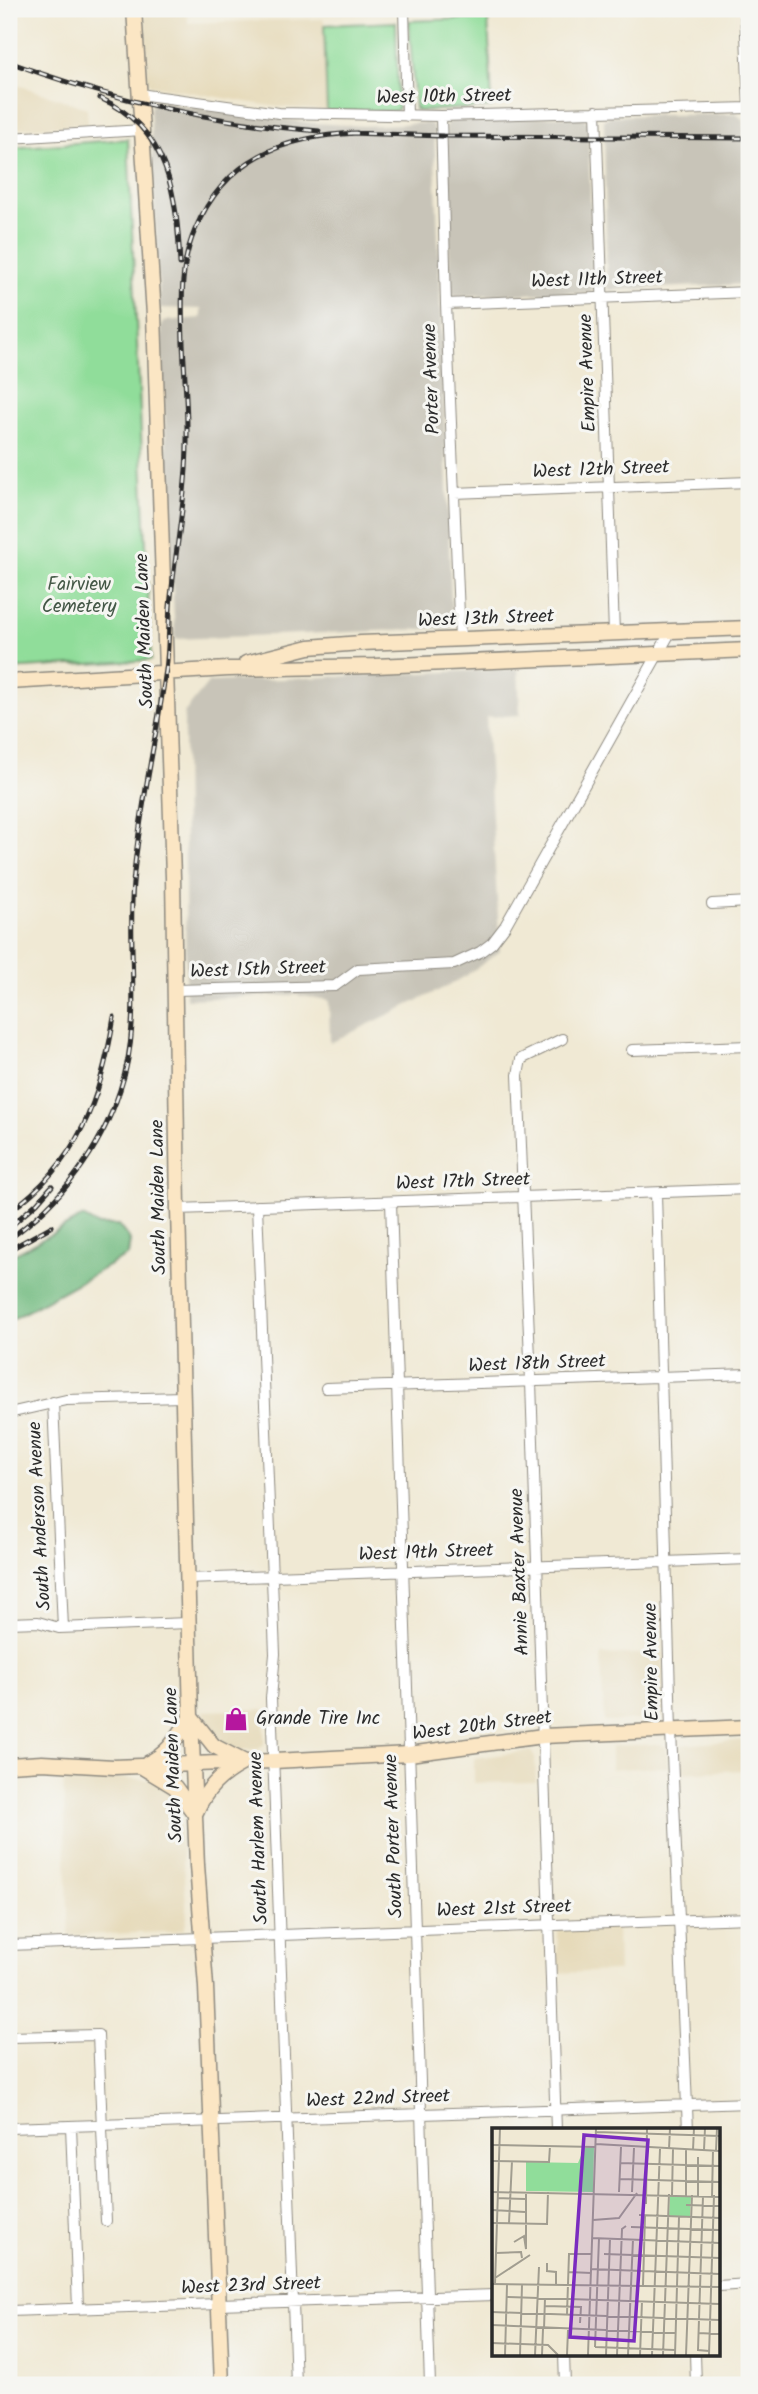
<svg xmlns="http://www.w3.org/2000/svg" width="758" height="2394" font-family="Kalam,sans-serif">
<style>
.built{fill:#e6daba}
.industrial{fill:#c8c4b8}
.green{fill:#90dd9a;stroke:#5e8462;stroke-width:2}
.forest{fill:#74bc82;stroke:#507456;stroke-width:2}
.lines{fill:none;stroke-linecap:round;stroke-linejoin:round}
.street-casing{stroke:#8e8a80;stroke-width:12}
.secondary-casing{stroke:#8e8a80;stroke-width:17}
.street{stroke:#fff;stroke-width:10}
.secondary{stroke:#fbe6c4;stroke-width:14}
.rail-casing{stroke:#2b2b2b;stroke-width:5}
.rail{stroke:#f6f6f2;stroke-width:2.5;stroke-dasharray:8;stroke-linecap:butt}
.labels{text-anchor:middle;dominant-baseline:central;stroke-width:6;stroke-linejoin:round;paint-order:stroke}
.street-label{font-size:19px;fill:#2b2b2b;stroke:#f6f6f2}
.park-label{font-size:19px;fill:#445847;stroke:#f6f6f2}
.poi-label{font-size:19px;fill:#2b2b2b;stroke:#f6f6f2;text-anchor:start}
.inset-road{fill:none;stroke:#a19d90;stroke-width:2}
.view{fill:#7b2cbf;fill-opacity:0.15;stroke:#7b2cbf;stroke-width:3.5}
.inset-edge{fill:none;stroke:#2b2b2b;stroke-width:3.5}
</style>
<rect width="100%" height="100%" fill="#f6f6f2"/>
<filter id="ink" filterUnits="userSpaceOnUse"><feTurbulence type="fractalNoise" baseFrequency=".0143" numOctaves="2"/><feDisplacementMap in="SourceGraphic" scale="14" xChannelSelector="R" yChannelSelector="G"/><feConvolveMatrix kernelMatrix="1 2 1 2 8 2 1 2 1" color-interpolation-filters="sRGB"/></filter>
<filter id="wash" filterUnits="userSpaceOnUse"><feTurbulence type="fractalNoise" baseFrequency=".00686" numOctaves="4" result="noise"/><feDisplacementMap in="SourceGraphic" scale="28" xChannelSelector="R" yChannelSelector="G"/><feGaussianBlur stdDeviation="1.57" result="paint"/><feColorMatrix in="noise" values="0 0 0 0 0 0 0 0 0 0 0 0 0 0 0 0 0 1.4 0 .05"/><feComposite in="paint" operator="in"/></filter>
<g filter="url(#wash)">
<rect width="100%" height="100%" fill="#f0e9d4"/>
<path class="built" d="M145,9H187L188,23L324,19L327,111L270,106L150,85L147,78Z
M9,82L87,108L88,124L9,129Z
M663,1653L665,1710L662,1719L604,1722L601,1655Z
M264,1709V1745L259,1749L242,1750L221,1745L207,1728L203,1711Z
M743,1740L744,1770L679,1773V1751L682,1745Z
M658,1744L666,1747L667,1751L668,1767L611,1769V1746Z
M531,1751L535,1758L536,1782L474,1783V1758Z
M63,1775L153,1780L165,1786L179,1803L187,1918L184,1929L172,1932L69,1935Z
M617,1927L618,1971L556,1973L558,1930Z"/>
<path class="industrial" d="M162,101L213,110L312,123L363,126L424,123L431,124L434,128L452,628L175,639L161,326L165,321L201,318V309L160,308L150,109L153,102Z
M736,114L744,120L749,284L610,290L607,287L604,120L610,116Z
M581,116L588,122L593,289L590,292L454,296L450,288L446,124L451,120Z
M518,669L520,715L486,717L500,951L458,981L330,1043L329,1000L296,995L186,999L184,713L209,682Z
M743,1740H749V1888L744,1770Z"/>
<path class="green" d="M488,18L492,107L419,111L415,109L409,21Z
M396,22L398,109L395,111H327L324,25Z
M128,139L151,660L9,669V148Z"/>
<path class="forest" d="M83,1217L97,1225H118L130,1240L128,1255L9,1321V1257Z"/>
</g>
<g filter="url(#ink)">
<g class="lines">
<g class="street-casing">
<path id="street" d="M404,9L407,116
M745,9L749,107
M139,94L279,113L441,116L749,108
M596,111L614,633
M441,116L446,304L460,639
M9,138L143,130
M446,304L749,292
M454,493L749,482
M712,904L749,902
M175,990L335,986L358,969L454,964L480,952L492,943L505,926L671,631
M632,1050L749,1046
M656,1193L671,1731L688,2130
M391,1202L430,2385
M257,1206L275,1654L271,1698L296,2385
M178,1209L749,1189
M326,1388L749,1374
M53,1402L63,1628
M9,1413L66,1400L183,1397
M187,1579L749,1559
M9,1623L38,1622L59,1628L188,1623
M9,1945L749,1918
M9,2037L98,2035L106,2221
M71,2126L78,2308
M9,2128L749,2103
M556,2130L531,1382L518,1075L521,1059L562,1039
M718,2286L749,2284
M9,2311L494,2295
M564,2354L565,2385
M695,2354L696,2385"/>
</g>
<g class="secondary-casing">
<path id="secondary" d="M134,9L154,315L173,877L178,1209L191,1717L197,1865L206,1987L222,2385
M246,663L309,647L361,643L749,628
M9,682L228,669L375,666L749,650
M148,1763C169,1753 178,1736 191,1717L214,1746L243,1761
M9,1765L42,1763L114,1767L274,1761L409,1754L543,1736L749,1727
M142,1767L175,1787L194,1813
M196,1812C206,1789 220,1775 243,1763"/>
</g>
<use href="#street" class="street"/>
<use href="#secondary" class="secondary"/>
<g class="rail-casing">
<path id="rail" d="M9,62C108,99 213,123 319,131
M100,98C170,129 177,198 180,264
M350,133L443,136L749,138
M9,1212C79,1162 101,1099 114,1017
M12,1225L37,1203L52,1186
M9,1239C61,1202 100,1151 120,1090C143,1022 127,952 133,883C139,813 155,745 165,676C169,654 168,630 170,607C174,561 183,515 186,469C189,427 185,384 183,343C182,304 179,267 195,230C225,158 284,136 357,133
M9,1250L52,1226"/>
</g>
<use href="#rail" class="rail"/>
</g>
</g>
<defs>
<g id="shop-bare" transform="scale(1.89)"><path d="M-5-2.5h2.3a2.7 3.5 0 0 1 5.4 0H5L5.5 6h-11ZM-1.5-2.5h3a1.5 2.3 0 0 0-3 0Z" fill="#b5179e" stroke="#f6f6f2" stroke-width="2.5" paint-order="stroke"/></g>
</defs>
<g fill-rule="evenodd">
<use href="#shop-bare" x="236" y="1719"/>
</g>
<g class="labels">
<g class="street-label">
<text transform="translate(444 97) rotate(-1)">West 10th Street</text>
<text transform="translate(597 280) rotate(-2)">West 11th Street</text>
<text transform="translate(588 373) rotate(-92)">Empire Avenue</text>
<text transform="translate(432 379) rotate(-92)">Porter Avenue</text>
<text transform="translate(601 470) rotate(-2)">West 12th Street</text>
<text transform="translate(486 619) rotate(-2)">West 13th Street</text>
<text transform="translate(145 631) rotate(-92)">South Maiden Lane</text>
<text transform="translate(258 970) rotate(-2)">West 15th Street</text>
<text transform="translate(463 1182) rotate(-2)">West 17th Street</text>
<text transform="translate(159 1197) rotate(-91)">South Maiden Lane</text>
<text transform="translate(537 1364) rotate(-2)">West 18th Street</text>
<text transform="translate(40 1516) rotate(-93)">South Anderson Avenue</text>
<text transform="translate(426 1553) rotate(-2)">West 19th Street</text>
<text transform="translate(520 1572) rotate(-92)">Annie Baxter Avenue</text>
<text transform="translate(652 1662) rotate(-91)">Empire Avenue</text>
<text transform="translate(482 1726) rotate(-7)">West 20th Street</text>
<text transform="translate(174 1765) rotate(-92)">South Maiden Lane</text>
<text transform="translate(394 1836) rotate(-92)">South Porter Avenue</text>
<text transform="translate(259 1838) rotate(-92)">South Harlem Avenue</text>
<text transform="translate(504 1909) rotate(-2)">West 21st Street</text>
<text transform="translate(378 2099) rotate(-2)">West 22nd Street</text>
<text transform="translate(251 2286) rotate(-2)">West 23rd Street</text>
</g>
<g class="park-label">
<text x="79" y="585">Fairview<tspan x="79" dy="22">Cemetery</tspan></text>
</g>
<g class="poi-label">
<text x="256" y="1719">Grande Tire Inc</text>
</g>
</g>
<g transform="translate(492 2128)">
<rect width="228" height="228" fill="#f0e9d4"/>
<path d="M102,19L101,64L34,63V34L86,35L92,20ZM178,68H199L198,89L177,88Z" fill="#90dd9a"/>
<path class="inset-road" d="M104,4L228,8M104,16L228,23M0,17L103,19M177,21L178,0M201,22L202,0M212,22L213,0M224,23L225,0M0,33L57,34L58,18M128,35L228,38M128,51L228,54M0,64L228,69M127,64L129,19M140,64L142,20M180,67L181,21M194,68V22M206,68V29M211,68L206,222L217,223M220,69L221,22M5,70L33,71M154,76L155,0M194,77L228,78M0,82L33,84M147,87L228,90M101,92L127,90L145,65M0,95L55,96L56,64M17,95L20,33M139,99L228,102M100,110L228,115M22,114L32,108L34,121V64M4,125L29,124L30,130M112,126L228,130M55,135V143L64,144V156M99,141L228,146M77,144L99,145M3,150L38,127M0,156L228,159M3,156L8,0M151,157L153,88M15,169L228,176M53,178L89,179L88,195M0,184L228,192M75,186L77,126H100M0,197L183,205M52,201L53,170M206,205L228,206M0,215L56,217L66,227M103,219L107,110M103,219L183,222M13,227L15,157M28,227L30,157M43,227L47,139M50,227L51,201M75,227L76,202M96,227L104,0M114,227L118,111M125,227L130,101L134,98M136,227L141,111M148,227L150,173M160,227L168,21M171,227L177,66M183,227L187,89M194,227L200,67M217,227L222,67"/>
<path class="view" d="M92,7L156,12L142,213L78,209Z"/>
<rect width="228" height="228" class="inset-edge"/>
</g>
<rect width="758" height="2394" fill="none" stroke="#f6f6f2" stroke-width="35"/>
</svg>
